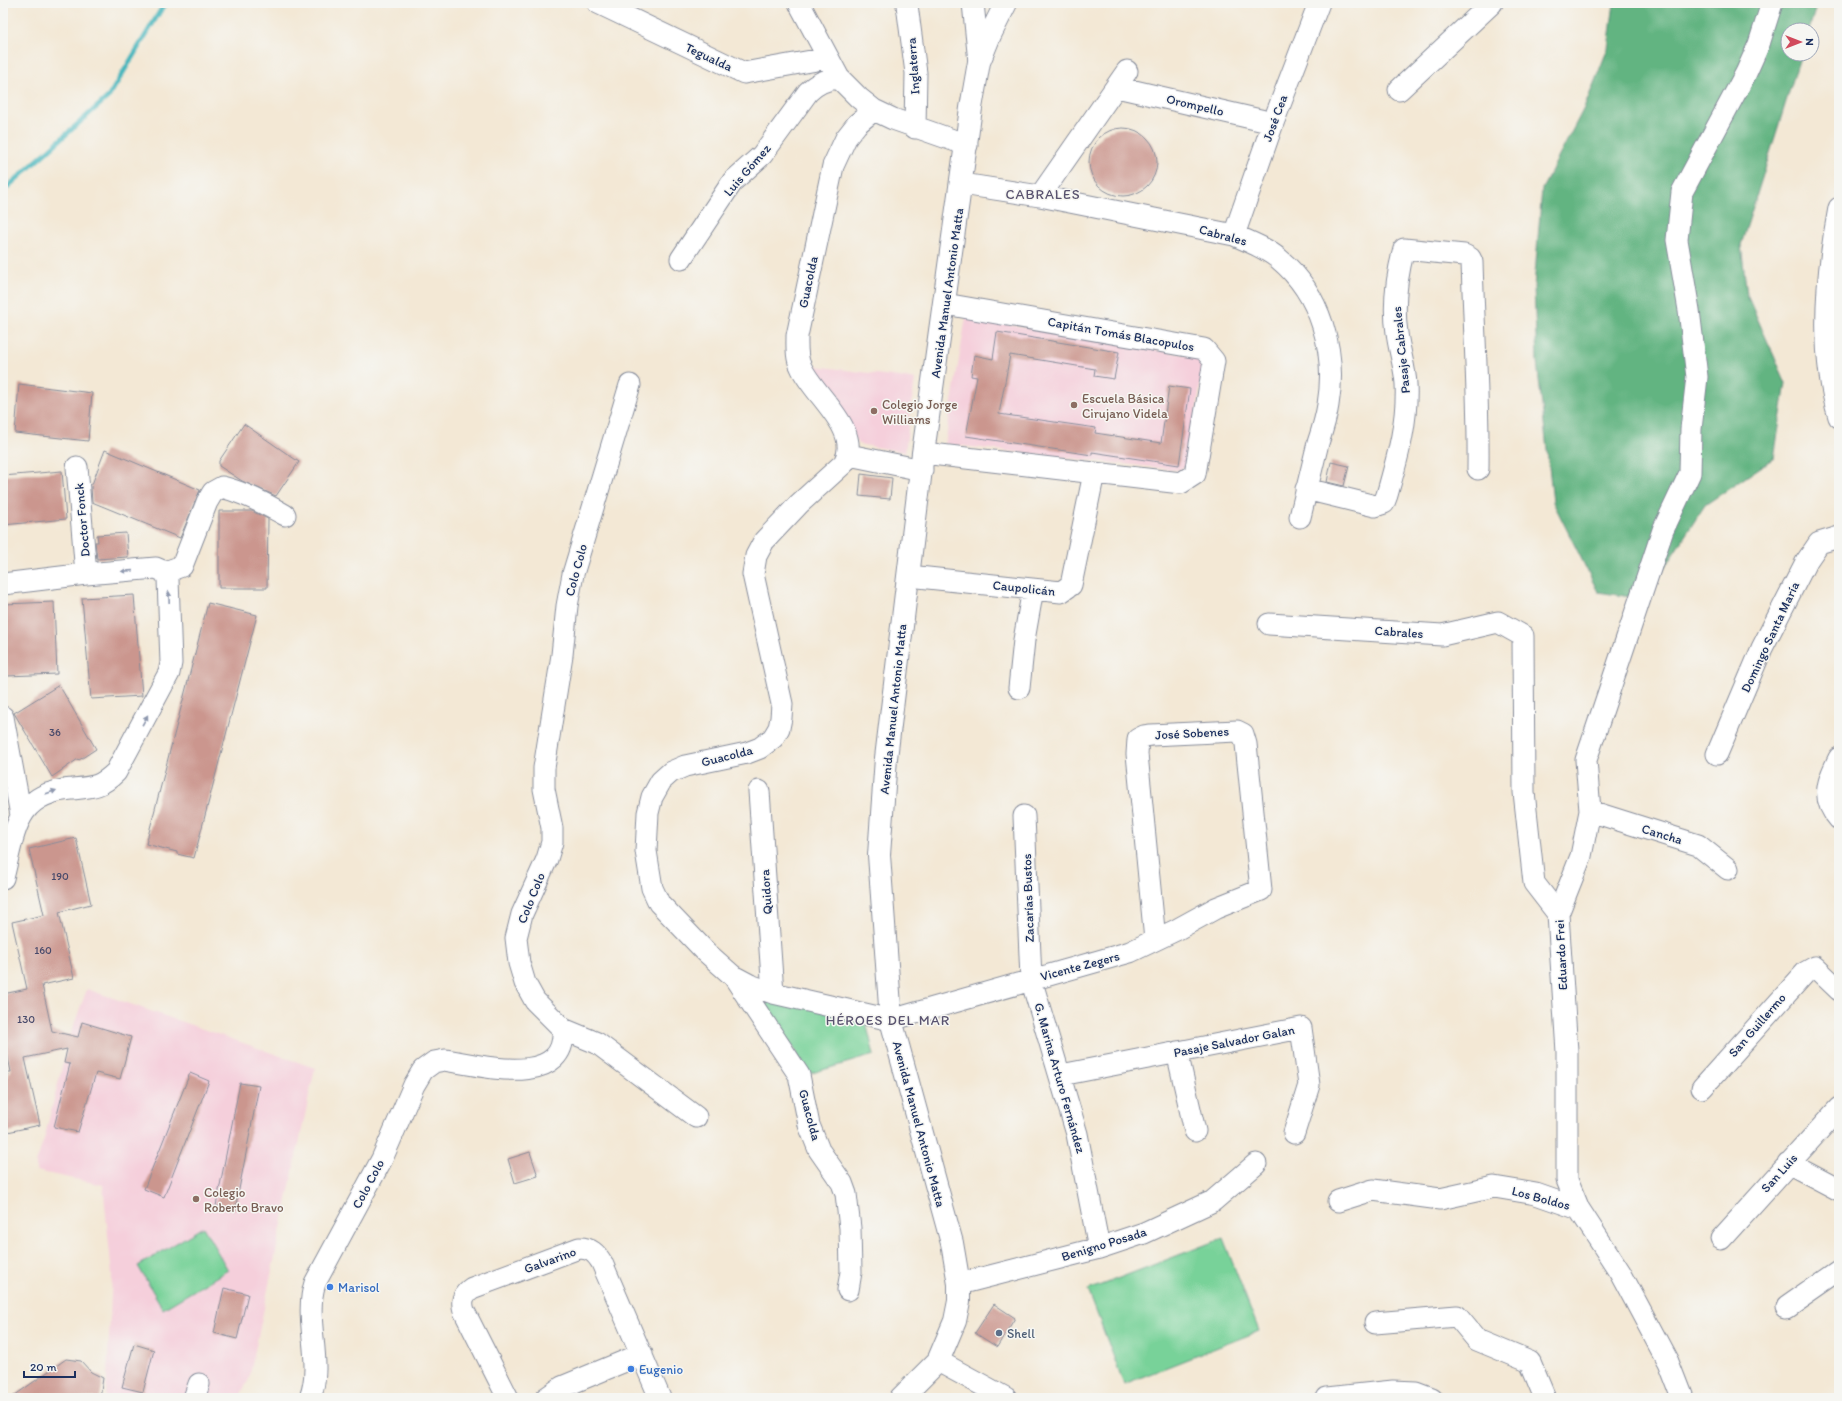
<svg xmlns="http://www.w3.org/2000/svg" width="1842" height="1401" font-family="Itim,sans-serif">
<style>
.built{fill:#f5cfdb}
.green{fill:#78d299;stroke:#4a807c}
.forest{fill:#62b481;stroke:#3e7270}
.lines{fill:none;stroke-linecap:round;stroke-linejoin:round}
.stream{stroke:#48b7be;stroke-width:5}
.building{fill:#cb968e}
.minor-casing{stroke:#878c9a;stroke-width:23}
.major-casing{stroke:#878c9a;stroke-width:24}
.minor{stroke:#fff;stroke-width:21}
.major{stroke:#fff;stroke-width:22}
.oneway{fill:#8d97ae}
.education-dot{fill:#8d6e63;stroke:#f6f6f2;stroke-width:1.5}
.shop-dot{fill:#3f7fe0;stroke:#f6f6f2;stroke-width:1.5}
.service-dot{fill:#5c6f8a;stroke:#f6f6f2;stroke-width:1.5}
.labels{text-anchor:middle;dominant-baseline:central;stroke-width:3;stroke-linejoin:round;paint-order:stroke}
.number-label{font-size:11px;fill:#47496a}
.street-label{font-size:13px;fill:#1b2f5e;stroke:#f6f6f2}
.education-label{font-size:13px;fill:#785e54;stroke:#f6f6f2;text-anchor:start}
.shop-label{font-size:13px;fill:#366cbe;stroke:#f6f6f2;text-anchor:start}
.service-label{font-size:13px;fill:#4e5e75;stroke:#f6f6f2;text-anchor:start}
.neighbourhood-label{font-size:14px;letter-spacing:1px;fill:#59536f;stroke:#f6f6f2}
</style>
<rect width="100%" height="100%" fill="#f6f6f2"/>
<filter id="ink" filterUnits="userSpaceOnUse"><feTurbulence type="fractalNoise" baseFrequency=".025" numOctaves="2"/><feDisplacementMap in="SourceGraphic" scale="8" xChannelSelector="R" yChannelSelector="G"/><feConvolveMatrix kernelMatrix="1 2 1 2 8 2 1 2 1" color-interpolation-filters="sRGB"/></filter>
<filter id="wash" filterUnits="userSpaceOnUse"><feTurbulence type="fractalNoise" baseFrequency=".012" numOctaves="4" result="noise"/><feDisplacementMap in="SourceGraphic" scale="16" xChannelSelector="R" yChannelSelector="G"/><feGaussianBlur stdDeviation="0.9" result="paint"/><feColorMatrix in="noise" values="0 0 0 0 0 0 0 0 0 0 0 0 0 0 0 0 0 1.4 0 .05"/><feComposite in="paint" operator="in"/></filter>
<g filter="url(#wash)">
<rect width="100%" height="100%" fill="#f3e8d5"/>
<path class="built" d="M966,317L1198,357L1203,366L1189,461L1184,468L1177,470L945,444Z
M808,365L915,379L905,452L858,444Z
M87,989L315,1068L249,1379L239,1398H106L112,1275L103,1185L36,1171V1163L44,1139L70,1036Z"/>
<path class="green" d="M754,994L866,1022L874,1055L805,1075L794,1048Z
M203,1227L228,1270L163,1309L138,1266Z
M1223,1238L1259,1331L1124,1384L1088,1290Z"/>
<path class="forest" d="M1614,3H1817L1809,30H1788V54H1801L1741,245L1747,295L1786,383L1774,458L1705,505L1644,599L1598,592L1553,502L1537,362L1534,287L1542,189L1585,106L1608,48Z"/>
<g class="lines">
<path class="stream" d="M3,191L109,96L165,3"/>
</g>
<g id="blocks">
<path class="building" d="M1089 162a34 34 0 1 1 68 0a34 34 0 1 1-68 0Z
M997,332L1119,352L1114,379L1094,376L1095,369L1010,355L999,414L1096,428L1095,433L1161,443L1169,386L1190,389L1179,465L1092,452V455L966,436L977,377L971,376L974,355L993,359Z
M19,384L92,393L88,441L15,433Z
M244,424L299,462L276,496L242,481L219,466V461Z
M105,450L200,490L180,538L92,502L91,487Z
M1331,462L1349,466L1344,486L1327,482Z
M62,471L66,519L3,525V476Z
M861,474L892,478L890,499L859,496Z
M219,511H252L268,519L267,588H219Z
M126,533L128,557L97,559L95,542H98L97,535Z
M134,595L142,696L91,699L82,598Z
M54,602L57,674L7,676L3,604Z
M208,603L257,615L194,858L177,854V852L146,844Z
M59,685L96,749L79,760L78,759L52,777L14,713Z
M76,838L91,904L59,912L74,978L42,985L52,1031L78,1037L82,1022L131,1037L120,1079L96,1073L78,1132L54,1127L70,1064L64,1063L67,1049L25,1058L40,1125L3,1133V1077L9,1076L8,1072H11L3,1033V994L27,989L12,922L44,915L29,849Z
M190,1073L209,1081L164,1197L144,1189Z
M240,1083L259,1086L235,1210L216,1206Z
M530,1152L538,1176L515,1183L508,1159Z
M224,1288L248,1294L237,1339L214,1333Z
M994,1304L1015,1318L997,1347L975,1333Z
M134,1344L154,1350L143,1392L122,1387Z
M66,1359L81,1361L91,1372L103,1378L100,1398H11Z"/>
</g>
</g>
<g filter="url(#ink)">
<use href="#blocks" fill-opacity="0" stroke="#878c9a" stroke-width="1"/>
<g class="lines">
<g class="minor-casing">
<path id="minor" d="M598,3L744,73L828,58
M799,3L839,78L859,98L874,110L893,119L967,145
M973,3L979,62
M907,5L916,73L915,128
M1117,87L1273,123
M1399,90L1492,3
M874,110L857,124L846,138L833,166L797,336C797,346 796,358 801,367C813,395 863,430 844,463L799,504L764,541L756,556L753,574L782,704L781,718L779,728L773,738L760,748L747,753L685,766L671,772L661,781L652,797L648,813L646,851L652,888L659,903L706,952L733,976L750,985L773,993L891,1020L1130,952L1176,930L1216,908L1261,890L1246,744L1243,734L1237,731L1151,735L1144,736L1138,739L1137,754L1155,940
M962,184L1040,196L1234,235C1250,242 1266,248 1279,259C1321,294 1337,352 1328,405C1326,418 1322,431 1318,443C1312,468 1306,492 1300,517
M1040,196L1127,71
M1839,208C1826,275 1819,351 1839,417
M1234,235L1273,123L1319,3
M681,259L733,181L762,155L808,92C817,83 826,79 839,78
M923,453L1181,483L1195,474L1214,361L1204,349L945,304
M849,455L922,470
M77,467L86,574
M1306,489L1375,506L1384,503L1387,495C1397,459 1408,423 1406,384C1405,367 1399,350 1397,333C1393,306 1397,275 1404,249L1464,255L1470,258L1472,262C1474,331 1479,400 1478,469
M165,572L182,566L207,502L213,492L222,487C245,493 264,503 285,515
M909,576L1061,592L1071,585L1094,473
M3,584L86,574L156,568L165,572
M1269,624L1442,635L1498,622L1523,636L1524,792L1534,883L1558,914L1567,1052V1180L1579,1209
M1019,688L1024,640L1033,589
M3,717L21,815
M1717,754L1762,648L1806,562L1819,543L1839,537
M1839,758C1828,781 1820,798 1839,819
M759,791L773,993
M1590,811L1698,845L1728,869
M1024,816L1031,979L1077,1134L1099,1248
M3,878C15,832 15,793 72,789C93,787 101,787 116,772L169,673L171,663L168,579L165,572
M1558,914L1581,856L1590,811L1586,760L1663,530L1690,473L1691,429L1697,377L1689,310L1677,240L1682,192L1746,73L1759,44L1772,3
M734,977L799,1075L809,1125L819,1150L842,1183L846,1194L850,1228L851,1272L848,1290
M563,1029L597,1043L696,1117
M1177,1052L1195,1131
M1061,1075L1301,1028L1309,1085L1294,1133
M1702,1088L1806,972L1815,967L1839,990
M1788,1163L1839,1190
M1338,1201L1373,1190L1440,1199L1494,1187L1536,1194L1579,1209L1620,1272L1668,1362L1682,1398
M1721,1239L1839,1108
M959,1284L1099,1248L1144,1233L1213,1201L1256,1164
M1786,1308L1839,1271
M1375,1323L1457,1316L1477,1340L1530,1362L1545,1398
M938,1361L1006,1398
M194,1398L199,1384
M310,1398C324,1361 303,1320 315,1283L382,1159L414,1085L423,1070L434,1062L445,1060C479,1065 567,1090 563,1029L535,1001L525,983L519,963L516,938L522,914L547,859L552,842V828L544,789V768L562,655L567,606L573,574L630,385
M508,1398L464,1311C461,1301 463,1294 472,1288L579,1248C591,1248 596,1253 602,1263L660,1398
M546,1398L562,1387L642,1354
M1327,1398L1393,1391L1416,1392L1432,1398"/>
</g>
<g class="major-casing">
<path id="major" d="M901,1398L938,1361L955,1321L959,1301V1284L952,1243L891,1020L879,855L886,758L923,453L971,108L979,62L990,35L1006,3"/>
</g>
<use href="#minor" class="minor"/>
<use href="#major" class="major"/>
</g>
<defs><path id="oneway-solid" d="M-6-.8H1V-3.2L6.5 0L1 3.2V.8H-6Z"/></defs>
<g class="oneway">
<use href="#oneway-solid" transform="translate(127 571) rotate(176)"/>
<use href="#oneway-solid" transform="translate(169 597) rotate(-92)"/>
<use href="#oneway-solid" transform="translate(145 720) rotate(-61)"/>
<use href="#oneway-solid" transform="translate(51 792) rotate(-19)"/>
</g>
</g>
<g class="education-dot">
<circle cx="1074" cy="405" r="4"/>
<circle cx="874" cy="411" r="4"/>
<circle cx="196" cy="1199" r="4"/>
</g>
<g class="shop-dot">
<circle cx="330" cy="1287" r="4"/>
<circle cx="631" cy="1369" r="4"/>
</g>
<circle class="service-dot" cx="999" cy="1333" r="4"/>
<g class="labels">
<g class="number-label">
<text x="55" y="732">36</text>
<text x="60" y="876">190</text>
<text x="43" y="950">160</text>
<text x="26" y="1019">130</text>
</g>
<g class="street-label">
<text transform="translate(709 57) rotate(25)">Tegualda</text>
<text transform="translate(913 66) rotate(-94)">Inglaterra</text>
<text transform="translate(1195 105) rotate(13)">Orompello</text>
<text transform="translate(1275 118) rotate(-70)">José Cea</text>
<text transform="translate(747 170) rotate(-49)">Luis Gómez</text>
<text transform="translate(1223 235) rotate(15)">Cabrales</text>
<text transform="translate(808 282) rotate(-78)">Guacolda</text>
<text transform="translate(947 293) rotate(-82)">Avenida Manuel Antonio Matta</text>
<text transform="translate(1121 334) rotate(10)">Capitán Tomás Blacopulos</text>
<text transform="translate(1401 350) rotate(-96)">Pasaje Cabrales</text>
<text transform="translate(82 520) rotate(-95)">Doctor Fonck</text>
<text transform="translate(576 570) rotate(-75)">Colo Colo</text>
<text transform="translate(1024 588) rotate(6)">Caupolicán</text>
<text transform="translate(1399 632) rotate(4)">Cabrales</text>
<text transform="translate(1770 637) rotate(-65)">Domingo Santa María</text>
<text transform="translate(893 709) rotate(-84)">Avenida Manuel Antonio Matta</text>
<text transform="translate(1192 733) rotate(-3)">José Sobenes</text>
<text transform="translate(727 756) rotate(-14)">Guacolda</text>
<text transform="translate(1662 834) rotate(17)">Cancha</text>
<text transform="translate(766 892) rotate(-94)">Quidora</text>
<text transform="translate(531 898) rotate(-68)">Colo Colo</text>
<text transform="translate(1028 898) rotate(-92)">Zacarías Bustos</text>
<text transform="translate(1561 955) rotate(-93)">Eduardo Frei</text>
<text transform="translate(1080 966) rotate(-15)">Vicente Zegers</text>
<text transform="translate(1757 1025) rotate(-49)">San Guillermo</text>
<text transform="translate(1234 1041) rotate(-11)">Pasaje Salvador Galan</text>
<text transform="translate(1060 1078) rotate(74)">G. Marina Arturo Fernández</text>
<text transform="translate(810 1115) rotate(75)">Guacolda</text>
<text transform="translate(919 1124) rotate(75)">Avenida Manuel Antonio Matta</text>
<text transform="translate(1779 1173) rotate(-48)">San Luis</text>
<text transform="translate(368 1184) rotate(-62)">Colo Colo</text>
<text transform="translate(1541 1198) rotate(15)">Los Boldos</text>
<text transform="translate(1104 1244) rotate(-17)">Benigno Posada</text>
<text transform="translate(550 1260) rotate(-20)">Galvarino</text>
</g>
<g class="education-label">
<text x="1082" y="398">Escuela Básica<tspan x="1082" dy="15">Cirujano Videla</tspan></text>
<text x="882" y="404">Colegio Jorge<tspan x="882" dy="15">Williams</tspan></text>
<text x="204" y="1192">Colegio<tspan x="204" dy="15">Roberto Bravo</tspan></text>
</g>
<g class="shop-label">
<text x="338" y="1287">Marisol</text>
<text x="639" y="1369">Eugenio</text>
</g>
<g class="service-label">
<text x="1007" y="1333">Shell</text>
</g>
<g class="neighbourhood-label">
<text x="1043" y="194">CABRALES</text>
<text x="888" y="1020">HÉROES DEL MAR</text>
</g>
</g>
<rect width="1842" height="1401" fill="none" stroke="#f6f6f2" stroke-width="16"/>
<g transform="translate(1800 42) rotate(90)"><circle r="19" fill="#f6f6f2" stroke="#9ea6b7"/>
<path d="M0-3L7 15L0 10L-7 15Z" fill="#d1495b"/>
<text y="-6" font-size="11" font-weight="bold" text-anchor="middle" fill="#1b2f5e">N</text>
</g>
<path d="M24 1371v6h51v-6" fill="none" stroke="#1b2f5e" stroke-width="2"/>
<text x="30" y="1371" font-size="12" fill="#1b2f5e" stroke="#f6f6f2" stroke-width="3" paint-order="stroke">20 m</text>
</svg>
